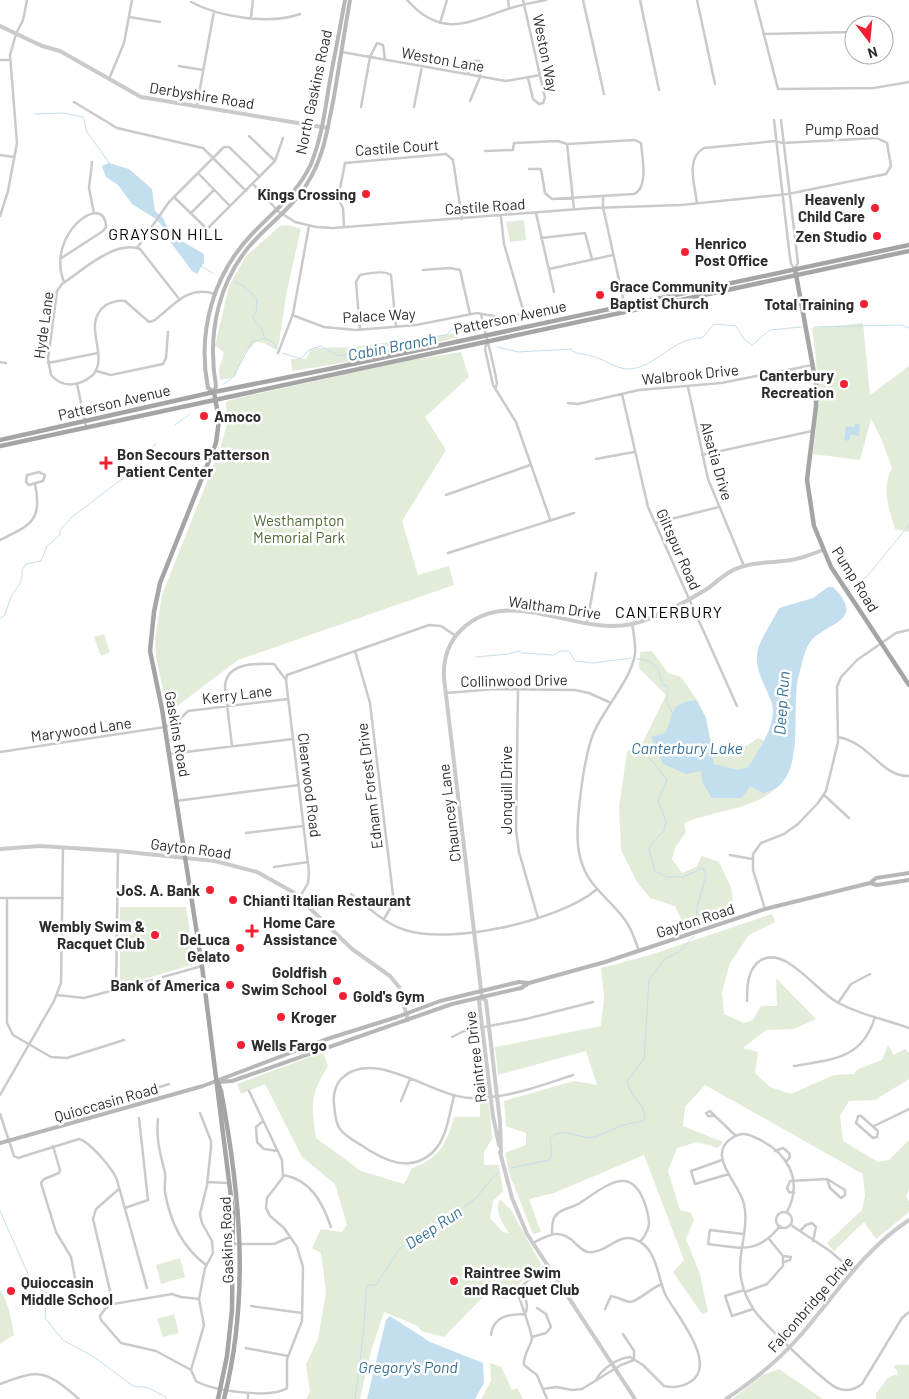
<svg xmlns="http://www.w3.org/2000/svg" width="909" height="1399" font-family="Barlow,sans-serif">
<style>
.green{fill:#e3ecd9}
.water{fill:#c3deee}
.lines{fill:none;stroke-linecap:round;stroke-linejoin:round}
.stream{stroke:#c3deee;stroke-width:1}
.minor{stroke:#cacaca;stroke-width:2.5}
.tertiary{stroke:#cacaca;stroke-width:4}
.secondary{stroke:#b7b7b7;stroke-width:4}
.primary{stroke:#a5a5a5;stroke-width:4.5}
.poi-dot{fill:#f32033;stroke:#fff;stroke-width:2}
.labels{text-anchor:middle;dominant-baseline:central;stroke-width:5;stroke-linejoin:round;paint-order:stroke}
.street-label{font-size:15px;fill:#2d2d2d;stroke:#fff}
.poi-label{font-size:15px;font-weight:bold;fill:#2d2d2d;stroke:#fff;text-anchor:start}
.park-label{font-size:15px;fill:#506c37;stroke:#fff}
.neighbourhood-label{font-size:16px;letter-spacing:1px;fill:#000;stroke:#fff}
.water-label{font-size:16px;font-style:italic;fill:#357195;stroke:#fff}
</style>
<rect width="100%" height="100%" fill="#fff"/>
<path class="green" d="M524,220L526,240L510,242L506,222Z
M288,225L301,229L287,290L279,343L276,350L264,343L256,342L244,354L235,377L220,380L219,369L224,353L215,345L229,286L246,256L280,226Z
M863,323L870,395L909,366V532L895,529C889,509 881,488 892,468L881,438L871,419L860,460L813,454C819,409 819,372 812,328Z
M456,333L459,337C403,351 348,363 292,371L291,359H306L311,350L318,348L353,347Z
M461,352L469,377L425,417L446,450L402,521L418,575L449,566L454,585L238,660L168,713L156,657L155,639L162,595L220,449L227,424L226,402L233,399L412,360Z
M104,634L110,652L101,656L94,637Z
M652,651L668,673L681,677L698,701L706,718L713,749L721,755L748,745L758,738L763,740L781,784C754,811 717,809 684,823L686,832L675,848L672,859L682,873L696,867L702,856L719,862L731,887L735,915L687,931L675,906L650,898L637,882L621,850L619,807L627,752L643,742L666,695L639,668L640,652Z
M120,907H186L195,964L120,986Z
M772,914L775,922L749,935L730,963L722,992L724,1014L744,1023L753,1020L761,1006H777L776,978L816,1019L794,1029L766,1030L743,1048L758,1052L755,1073L770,1087L791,1094L834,1075L854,1074L858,1069L882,1060L888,1045L894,1055L905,1049L909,1053V1079L875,1100L849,1101L840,1116L843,1141L878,1162L889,1160L909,1140V1189L906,1197L909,1202V1212L876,1239L864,1222L834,1251L827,1243L862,1210L865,1196L863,1174L705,1085L685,1107L683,1126L723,1142L718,1148L697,1142L677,1148L668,1171L680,1210L691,1213L694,1220L686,1239L700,1274L708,1312L702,1314L673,1272L684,1260L644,1155L554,1193L529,1199L541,1232L533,1234L509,1173L505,1153L526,1145V1133L506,1126L504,1101L574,1081L597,1085L586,1051L498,1075L495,1047L601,1026L604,997L601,968L650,955Z
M323,1052L328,1066C310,1095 311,1104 316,1138L361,1171L404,1184L412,1168C439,1159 447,1143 454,1117H480V1102L489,1101L492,1139L484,1152V1165H499L503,1191L493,1201L490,1218L503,1232L509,1233C502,1222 494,1212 500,1199L511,1210L541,1264L540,1267L520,1283L507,1299L489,1296L482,1298L444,1337L421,1331L418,1326L384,1312L371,1351L360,1399H306L310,1392L306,1364L318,1339L326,1292L321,1253L312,1248L321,1229L342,1232L347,1225L335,1184L302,1157L265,1084L241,1094L237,1084Z
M180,1258L185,1277L161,1284L156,1265Z
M0,1290C7,1297 13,1326 14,1335L0,1344Z
M174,1314L179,1333L163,1337L157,1319Z
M490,1363L501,1367L512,1390L517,1388L523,1399H481L491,1381Z
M896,1365H909V1399H876V1393C884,1386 885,1375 897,1375L898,1372L894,1367Z
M779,1369L823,1399H732L763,1375Z"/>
<path class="water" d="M109,163L129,169L152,189L155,211L163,218L171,235L204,254V262L197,274L192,271L169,240L164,228L156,219L132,204L118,185L106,177L102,166Z
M855,424H860L859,436L851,434L849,441L844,440L846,426L854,427Z
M828,587H833C868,622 825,622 810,642C804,651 802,664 799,675C789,707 810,784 763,793L750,786L742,798H712L702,782L701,771L686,774L663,764L651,737L665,733C676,712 667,704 696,700L706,718L714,764L738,770L748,767C759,750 777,724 772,704C766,685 753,669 758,649C761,638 774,619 779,608L813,598Z
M390,1316L430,1342L483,1363L484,1383L475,1399H367L386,1320Z"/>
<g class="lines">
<path class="stream" d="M34,114L64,113L83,117L87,132L110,164
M201,266L214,274
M235,282L244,286L257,299L256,313L252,317L262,329L264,337
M814,327L901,325L909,328
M497,347L518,352L571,349C577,356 584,353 592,356C604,359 615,369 629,369C656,368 673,337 702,338L714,324L736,326L744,339L752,345L770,330L801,327
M282,353L301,359L309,350L321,346L339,356L381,346L447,335L451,329L477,333
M224,384L233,377L252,342L265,338L274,343L277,349
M175,425L190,414
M852,590L869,574L909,525
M0,618L5,615C7,610 8,604 10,599C15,588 24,584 22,570L26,564L41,561L47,546L60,535V530L72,517L139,466L156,443
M476,657L508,654L519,651L522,653L554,655L560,651H569L575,661L593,663L631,658
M637,659C653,661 660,665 661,684L667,686V703L672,712
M654,745L649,750L648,756L667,780L658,801L666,821L664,831L652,843L649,850L655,871L667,877H683L703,868L706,875L697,908L696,927
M511,1168L549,1160L552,1153L550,1139C562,1125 579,1140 595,1137C606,1134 616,1126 628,1124C635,1122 640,1124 645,1118C646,1105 629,1096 627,1081L644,1059L649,980L665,959L679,952L694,936
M0,1211L33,1285L47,1293L45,1318L63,1340L94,1357L133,1386L149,1388L166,1397V1399
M355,1399L364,1328L366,1289L369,1285H376L401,1247L414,1242L474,1200C483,1191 488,1181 498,1173"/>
<path class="minor" d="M407,0C440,37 465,24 505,10C518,5 532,3 546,0
M508,0L509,8
M523,0L545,98L543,103L539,104L533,99L528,78
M583,0L604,94
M640,0L659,90
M697,0L715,84
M755,0L778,89L874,88L909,82
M191,2C219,17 269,25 300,14
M129,17L160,22
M251,17L253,0
M440,23L447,0
M763,34L854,32
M342,52L506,81L540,75
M0,60H10
M179,66L203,70
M468,74L473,61H479L481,64L480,77L470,101
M109,79L124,43L132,0
M74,102L117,128L203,148L246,191
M197,105L214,11
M361,107L370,57L377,43L383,45L385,59
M414,107L422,66
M774,120L789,250L791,264L795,269
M781,120L798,263L795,269
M249,136L275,161
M567,144L574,209
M485,151L513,150L514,143L558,141L567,144L635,140L641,143C642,157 649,188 634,194L552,199L545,193L541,169H529
M0,155L14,157
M92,162L89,188L94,213
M198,173L230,206
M253,184L278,211L295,222L316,227L333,228L592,208L681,205L788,194L886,174L891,166L887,143L877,138L783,143L776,141L704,148C685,158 695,186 697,203
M603,196V207L626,312
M174,197L207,229
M191,213L214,190
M536,213L554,292
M0,216L8,191L17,143L10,55L16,34L23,20L27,0
M501,217L504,244L524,313
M344,227L343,208L338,199L345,163L446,154L453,160L462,219
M202,234L275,161L283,138
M541,238L585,233L592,259
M137,248L169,202L224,147H229L260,177
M60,259L103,231L106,227C105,190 45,234 64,282
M549,269L613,255
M423,270L450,268L460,270L470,314
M180,300L140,249C114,240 83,270 62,284L57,291L48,359L51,375C63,389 80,386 93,375C110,354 80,324 106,305C112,302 118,300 125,301L149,322L155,320C175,304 188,285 215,294
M481,314C486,337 493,359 497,383L496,387
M292,315L324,327L356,330L416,325L477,313L505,318L539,310
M360,330L356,282L360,275C369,273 384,270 391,275L396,327
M487,342L485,349L493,385L516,422L550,519
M278,353L293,314L309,226
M0,362L6,363
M48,363L98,353
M96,371L111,375L163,364L166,358L168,332
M77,384L86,426
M688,387L708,479L744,566
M622,394L648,507L737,706
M568,403L578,404L639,390L721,383L813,365
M702,455L812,431
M596,459L634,452
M39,472L45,475L43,481L29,485L26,482L27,475Z
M446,495L530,465
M655,523L719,507
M0,540C31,525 43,520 35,484
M448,553L574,513
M587,623L596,573
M632,624C634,634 636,644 635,654C631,680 605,707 594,732C584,755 574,827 579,852C585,886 607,895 625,920C632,929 635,940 639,951
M355,651L370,703L393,895L391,907L384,919
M518,689L516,831L519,852L538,918
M446,693L495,689L575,690L589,693L609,702
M838,737C871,743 881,777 909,776
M232,746L225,688C225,663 254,663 274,664L286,680
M0,752L165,727L176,723L188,711L288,699
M169,754L293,739
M824,795L849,818
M176,801L299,785
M246,833L303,826
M730,855L752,859
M274,867L308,862
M351,894C368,907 385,924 405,930C451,945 559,921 596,890
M300,897L308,883L309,872L286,680L287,675L429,625L441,626L456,636
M0,898H63
M7,898V1023L13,1035L51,1057L67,1058L124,1040
M765,909L753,870V854L761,843L784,834L798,824L818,803L826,791L838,742L837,687L841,677L857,660L896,633L909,630
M163,977L202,966
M116,990L118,851
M57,995L84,998L152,980
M747,1001C747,987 747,969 761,960C786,946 816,991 837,1002C859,1015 885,1019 909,1028
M838,1003L851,984L870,974
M452,1037L464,1031L526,1019L593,1002
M794,1066C832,1059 862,1060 875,1017
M0,1095L54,1001L61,983L63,847
M454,1096C449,1115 447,1138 433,1152C410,1174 383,1160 361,1145C354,1141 345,1136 340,1129C335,1122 335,1112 334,1104C333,1094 335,1086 341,1079C373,1046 433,1097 470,1098C506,1099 540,1086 573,1075
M401,1101L410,1079
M200,1113L211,1141V1148L207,1185L200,1214L202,1223L212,1241L213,1253L205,1268L199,1299L204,1325L191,1370L196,1381C213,1391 272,1399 287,1388V1359L302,1321L303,1267L297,1247L284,1228L270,1216L266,1208L267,1198L283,1177L282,1160L249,1091
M0,1114L14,1156L18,1158L79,1139C90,1142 113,1169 117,1180L147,1288
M715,1116L710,1111L706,1113L708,1116H715L736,1136
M858,1116H861L878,1131L877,1137L873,1138L856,1123Z
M158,1119C156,1141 160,1152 165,1173C166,1179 164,1186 165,1192C170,1222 182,1247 206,1265
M77,1121L76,1115L82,1112L169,1084
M263,1121L256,1127L257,1142L264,1149L278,1151
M874,1126L909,1109
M53,1146L60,1170L59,1173L44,1179L41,1183L56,1232L71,1257L77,1289
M775,1151L783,1148L789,1153L790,1157L786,1162
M722,1160L691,1171L695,1184L729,1174
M284,1175C312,1181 322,1202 331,1227
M827,1179L845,1190V1195L841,1198L830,1188Z
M207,1182L228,1183
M794,1193L789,1192L787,1188L790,1181L827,1179
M125,1208L148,1200L139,1118
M776 1220a8 8 0 1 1 16 0a8 8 0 1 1-16 0Z
M787,1212C804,1179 787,1151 754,1137C747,1133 739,1133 732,1138C705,1155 740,1184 744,1204C750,1230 735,1257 742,1283C744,1293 749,1302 754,1310C763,1323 825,1383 837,1388C846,1392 854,1390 862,1384L902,1318L909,1312
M791,1225L830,1251L853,1271
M800,1231L806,1225L812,1223L816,1227L813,1241
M552,1233C552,1229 552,1223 554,1218C558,1209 572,1208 580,1203C607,1185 632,1162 646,1207C651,1223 650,1230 640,1242
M743,1234L710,1230L708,1244C741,1248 757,1255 780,1226
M533,1243C550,1234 561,1228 576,1244C580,1248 583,1251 588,1252C606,1254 618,1233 634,1239C658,1247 657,1278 666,1296C676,1314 719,1365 690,1382C682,1387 674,1388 664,1386L643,1365L630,1357C618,1358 601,1369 596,1380
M234,1244H274L290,1237
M783,1256L791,1257L790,1260L784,1262
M546,1265L516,1291C519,1295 532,1334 532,1339C530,1348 523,1354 524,1365L537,1375L547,1399
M520,1287C524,1295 530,1305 525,1314
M744,1290L725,1296L732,1316L753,1309
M745,1292L767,1284L783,1266V1256L769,1239
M111,1295L93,1219L96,1209L119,1189
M251,1306L302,1313
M605,1309L611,1296C617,1297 624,1301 630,1302C637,1302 651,1288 662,1284
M623,1334L634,1351V1360
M491,1335C493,1316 509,1314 525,1314
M532,1337L546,1333L551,1327L546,1314L537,1308
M246,1348L288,1356
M191,1370L156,1351L121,1343L101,1320L100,1316L105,1309L113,1304L172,1294L181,1297L199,1299
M0,1384C41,1368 46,1371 79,1399
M543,1389L556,1387L572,1390L582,1389L621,1365L634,1360
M248,1399V1393"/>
<path class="tertiary" d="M0,26L42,46L60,51L141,97L328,128
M0,849L40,846L118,851L215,861L257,872L293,892L352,949L390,976L399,987L408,1020
M482,997L479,1001L493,1116L499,1145
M500,1152L512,1198L527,1234L635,1399
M501,1152L500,1122L486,1001L482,997L481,990L444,678C443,660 448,643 461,630C508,583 576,637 632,624C654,619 688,601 707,589C717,582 726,572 738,568C752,562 769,563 783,561C797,560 810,555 823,550
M726,1399C753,1381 777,1362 799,1337C834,1297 863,1250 909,1220"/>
<path class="secondary" d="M345,0C340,29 334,57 329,86C325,112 321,139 311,164C297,194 275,210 253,233C213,274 197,332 208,388L214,392L216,386C207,334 218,279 255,240C277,217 300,201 314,171C325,149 328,125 333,102C339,68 344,34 350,0
M870,883L877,885L909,880
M217,1082L232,1081L452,1004L521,988L529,983L605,962L765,909L870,883L876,878L909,873
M0,1143L203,1086L327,1039L397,1017L440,1001L519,982L529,983"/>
<path class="primary" d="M795,269L816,384V406L807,480L814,526L831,567L909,685
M214,392L219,420L216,443L160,583L154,612L150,651L162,709L202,966L233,1213L232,1310L227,1356L218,1399
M0,440L214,392L334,368L909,245
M0,446L909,251
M218,1083L221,1091C240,1193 250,1296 224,1399"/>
</g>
<g class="poi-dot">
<circle cx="366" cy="194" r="5"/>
<circle cx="875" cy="208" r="5"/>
<circle cx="877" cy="236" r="5"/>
<circle cx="685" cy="252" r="5"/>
<circle cx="600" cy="295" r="5"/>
<circle cx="864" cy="304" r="5"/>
<circle cx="844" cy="384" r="5"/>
<circle cx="204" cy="416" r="5"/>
<path d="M103.5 455.5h5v5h5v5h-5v5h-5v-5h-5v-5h5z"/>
<circle cx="210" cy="890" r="5"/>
<circle cx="233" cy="900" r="5"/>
<path d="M249.5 923.5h5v5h5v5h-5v5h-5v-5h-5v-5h5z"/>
<circle cx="155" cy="935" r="5"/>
<circle cx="240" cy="948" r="5"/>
<circle cx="337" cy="981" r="5"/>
<circle cx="230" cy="985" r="5"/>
<circle cx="343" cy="996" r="5"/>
<circle cx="281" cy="1017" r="5"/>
<circle cx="241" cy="1045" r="5"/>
<circle cx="454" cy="1281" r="5"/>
<circle cx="11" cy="1291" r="5"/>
</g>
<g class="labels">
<g class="street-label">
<text transform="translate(546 53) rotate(79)">Weston Way</text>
<text transform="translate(443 59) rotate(10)">Weston Lane</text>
<text transform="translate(313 92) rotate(-78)">North Gaskins Road</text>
<text transform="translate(202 95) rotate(9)">Derbyshire Road</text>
<text x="842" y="129">Pump Road</text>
<text transform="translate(397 147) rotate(-4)">Castile Court</text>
<text transform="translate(485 206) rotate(-4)">Castile Road</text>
<text transform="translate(379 315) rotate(-3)">Palace Way</text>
<text transform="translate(510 317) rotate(-12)">Patterson Avenue</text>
<text transform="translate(43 325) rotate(-82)">Hyde Lane</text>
<text transform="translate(690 374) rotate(-6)">Walbrook Drive</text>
<text transform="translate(114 402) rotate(-13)">Patterson Avenue</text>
<text transform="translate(717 461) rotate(74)">Alsatia Drive</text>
<text transform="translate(679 549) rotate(66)">Giltspur Road</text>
<text transform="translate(856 579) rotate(58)">Pump Road</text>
<text transform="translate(555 607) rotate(8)">Waltham Drive</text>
<text transform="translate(514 680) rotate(-1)">Collinwood Drive</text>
<text transform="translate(237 694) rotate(-7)">Kerry Lane</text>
<text transform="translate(81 729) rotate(-8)">Marywood Lane</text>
<text transform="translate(178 734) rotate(80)">Gaskins Road</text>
<text transform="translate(310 785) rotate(83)">Clearwood Road</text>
<text transform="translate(369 786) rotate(-97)">Ednam Forest Drive</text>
<text transform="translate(506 790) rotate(-90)">Jonquill Drive</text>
<text transform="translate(449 813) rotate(-97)">Chauncey Lane</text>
<text transform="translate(191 848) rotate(7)">Gayton Road</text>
<text transform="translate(695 920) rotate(-18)">Gayton Road</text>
<text transform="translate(475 1057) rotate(-97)">Raintree Drive</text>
<text transform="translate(106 1102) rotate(-16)">Quioccasin Road</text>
<text transform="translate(226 1240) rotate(-92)">Gaskins Road</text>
<text transform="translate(810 1304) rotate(-49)">Falconbridge Drive</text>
</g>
<g class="poi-label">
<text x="356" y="194" text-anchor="end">Kings Crossing</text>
<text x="865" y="199" text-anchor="end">Heavenly<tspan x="865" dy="17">Child Care</tspan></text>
<text x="867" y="236" text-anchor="end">Zen Studio</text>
<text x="695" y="243">Henrico<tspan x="695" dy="17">Post Office</tspan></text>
<text x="610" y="286">Grace Community<tspan x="610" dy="17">Baptist Church</tspan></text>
<text x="854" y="304" text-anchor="end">Total Training</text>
<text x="834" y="375" text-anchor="end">Canterbury<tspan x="834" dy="17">Recreation</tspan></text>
<text x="214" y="416">Amoco</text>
<text x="117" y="454">Bon Secours Patterson<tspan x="117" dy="17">Patient Center</tspan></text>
<text x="200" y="890" text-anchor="end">JoS. A. Bank</text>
<text x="243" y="900">Chianti Italian Restaurant</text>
<text x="263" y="922">Home Care<tspan x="263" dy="17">Assistance</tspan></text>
<text x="145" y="926" text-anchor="end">Wembly Swim &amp;<tspan x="145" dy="17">Racquet Club</tspan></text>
<text x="230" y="939" text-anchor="end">DeLuca<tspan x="230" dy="17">Gelato</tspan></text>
<text x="327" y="972" text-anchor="end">Goldfish<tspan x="327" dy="17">Swim School</tspan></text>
<text x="220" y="985" text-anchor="end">Bank of America</text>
<text x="353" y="996">Gold's Gym</text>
<text x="291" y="1017">Kroger</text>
<text x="251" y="1045">Wells Fargo</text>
<text x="464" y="1272">Raintree Swim<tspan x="464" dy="17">and Racquet Club</tspan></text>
<text x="21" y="1282">Quioccasin<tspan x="21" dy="17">Middle School</tspan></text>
</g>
<g class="park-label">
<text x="299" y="520">Westhampton<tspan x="299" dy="17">Memorial Park</tspan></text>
</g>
<g class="neighbourhood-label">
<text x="166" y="233">GRAYSON HILL</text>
<text x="669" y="611">CANTERBURY</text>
</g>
<g class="water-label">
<text transform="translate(392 346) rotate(-11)">Cabin Branch</text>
<text transform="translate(781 703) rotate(-86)">Deep Run</text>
<text x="687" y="747">Canterbury Lake</text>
<text transform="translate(433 1227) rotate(-33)">Deep Run</text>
<text x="408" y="1366">Gregory's Pond</text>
</g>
</g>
<g transform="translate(869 40) rotate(164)"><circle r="24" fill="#ffffff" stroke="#ababab"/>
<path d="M0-4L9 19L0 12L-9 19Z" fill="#f32033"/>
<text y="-8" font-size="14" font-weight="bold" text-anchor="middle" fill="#2d2d2d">N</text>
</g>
</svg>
